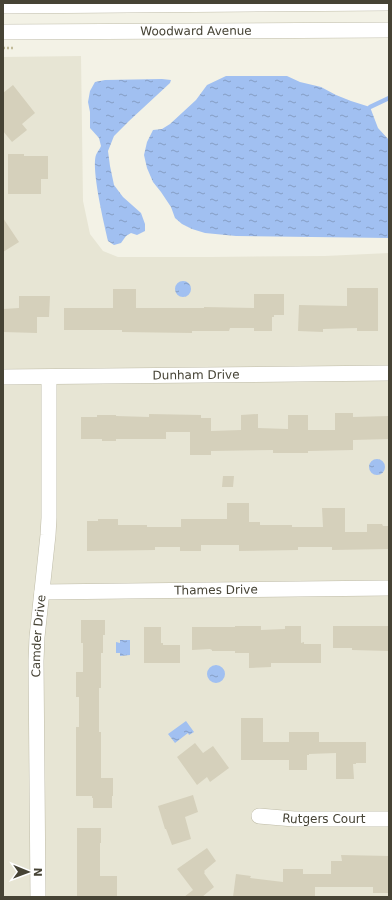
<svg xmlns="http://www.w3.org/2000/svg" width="392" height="900" font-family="'DejaVu Sans',sans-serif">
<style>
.residential{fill:#e7e5d4}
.water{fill:url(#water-ripples)}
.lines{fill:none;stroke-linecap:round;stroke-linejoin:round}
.stream{stroke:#a1c0f1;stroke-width:4.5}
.building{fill:#d5d0bb}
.minor-casing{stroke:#bfbca8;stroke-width:16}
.path{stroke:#c1bb99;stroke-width:2.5;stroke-dasharray:2 2;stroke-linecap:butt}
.minor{stroke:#fff;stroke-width:15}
.labels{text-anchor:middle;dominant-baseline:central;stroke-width:3;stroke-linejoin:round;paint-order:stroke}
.street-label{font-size:12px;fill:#464335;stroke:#fff}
</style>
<defs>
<pattern id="water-ripples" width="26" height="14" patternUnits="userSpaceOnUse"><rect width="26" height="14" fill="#a1c0f1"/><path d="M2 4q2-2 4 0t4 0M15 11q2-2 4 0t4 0" fill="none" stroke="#859ec4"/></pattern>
</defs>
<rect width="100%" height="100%" fill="#f3f2e6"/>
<path class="residential" d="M81,56L83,201L90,234L103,251L118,257H211L325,256L389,253V897H3V57Z"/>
<path class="water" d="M226,76H287L300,82L321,87L336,95L351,101L370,107L378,128L389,140V238L236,236L205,233L192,229L182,224L175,218L171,207L161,192L153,182L147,168L144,155L147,142L153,130L162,129L170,124L196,100L207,85Z
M162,79L171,80L170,83L129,121L114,136L108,151L110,166L114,185L123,197L141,213L145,224V231L137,235L131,233L126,236L121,243L114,245L108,241C104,224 91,169 96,155C97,152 100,149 101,146L99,138L90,128V112L88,102L90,91L95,82L105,80Z
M175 289a8 8 0 1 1 16 0a8 8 0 1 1-16 0Z
M369 467a8 8 0 1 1 16 0a8 8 0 1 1-16 0Z
M120,640H130V655L120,656V653H116V642L120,643Z
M207 674a9 9 0 1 1 18 0a9 9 0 1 1-18 0Z
M186,721L194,732L189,735L188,733L175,743L168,734Z"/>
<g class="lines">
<path class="stream" d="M370,107L389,98"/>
</g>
<path class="building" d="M13,85L35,113L22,124L27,130L12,142L3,131V93Z
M8,154H24V156H48V179H41V194H8Z
M3,218L19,242L3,252Z
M347,288H378V331H357V328L323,329V332L298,331L299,305L347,306Z
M113,289H136V308H204V307L254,308V294H284V315H274V317H272V331H254V328H230L229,331H192V333L122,332V330H64V308H113Z
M19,296H50L49,317H37V333L3,332V309L19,308Z
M335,413H353V417L389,416V439L353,440V450L308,451V453H273V450L211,451V455H190V432H166V439H116V441H102V439H81V417H97V415H116V416L149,417V414L201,415V418H211V431L241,430V415L258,414V428L288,429V415H308V430H335Z
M223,476H234L233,487H222Z
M227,503H249V522H260V525H292V527H323L322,508H345V532H367V524H382L383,526H389V549L332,550V547H298V550L239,551V545H201V551H180V547H155V550L87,551V521H98V519H118V525H147V527H181V519H227Z
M81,620H105V635H103V653H101V688H99V732H101V778H113V796H112V808H93V798H92V796H76V727H79V697H76V672H83V643H81Z
M235,626H261V630L285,629V626H301V643L304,642V644H321V663H271V667L249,668V653H235V651H212V650L210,649L192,650V627H235Z
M333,626H389V651L352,650V648H333Z
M144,627H161V643H163V645H180V663H144Z
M241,718H263V742H289V732H319V742H366V763H356V764H353L354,779H336V753L309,754V755H307V770H289V760H241Z
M195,743L203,753L213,746L229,768L210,782L207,777L197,785L177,757Z
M193,795L198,812L185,817L191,839L172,845L166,829H165L158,806Z
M77,828H101V843H100V876H117V897H77Z
M207,848L216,861L204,871L205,872L204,873L214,887L202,897H184L193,890L177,869Z
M341,855L389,856V893H373V887H315V897L268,896V897H233L236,874L251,876L250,878L283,882V869H303V874H331V861H342Z"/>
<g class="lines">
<g class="minor-casing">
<g id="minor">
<path d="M3,6L389,3"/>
<path id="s1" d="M3,32L389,30"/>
<path id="s2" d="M3,377L389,373"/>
<path id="s3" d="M42,592L389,588"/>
<path id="s4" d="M259,816L294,819H389"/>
<path id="s5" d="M38,897L36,661L37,637L48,535L49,518V377"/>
</g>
</g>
<path class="path" d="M3,48H14"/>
<use href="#minor" class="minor"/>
</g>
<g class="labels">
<g class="street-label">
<text stroke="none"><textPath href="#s1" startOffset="193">Woodward Avenue</textPath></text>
<text stroke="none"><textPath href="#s2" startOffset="193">Dunham Drive</textPath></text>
<text stroke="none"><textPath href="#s3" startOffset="174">Thames Drive</textPath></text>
<text stroke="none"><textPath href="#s5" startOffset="261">Camder Drive</textPath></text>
<text stroke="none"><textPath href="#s4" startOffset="65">Rutgers Court</textPath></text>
</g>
</g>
<rect width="392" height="900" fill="none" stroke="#464335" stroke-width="8"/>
<g transform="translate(28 872) rotate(91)" stroke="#ffffff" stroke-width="3" paint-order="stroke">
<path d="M0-3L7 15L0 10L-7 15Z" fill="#464335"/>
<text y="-6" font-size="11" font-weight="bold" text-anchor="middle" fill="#464335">N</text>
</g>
</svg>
